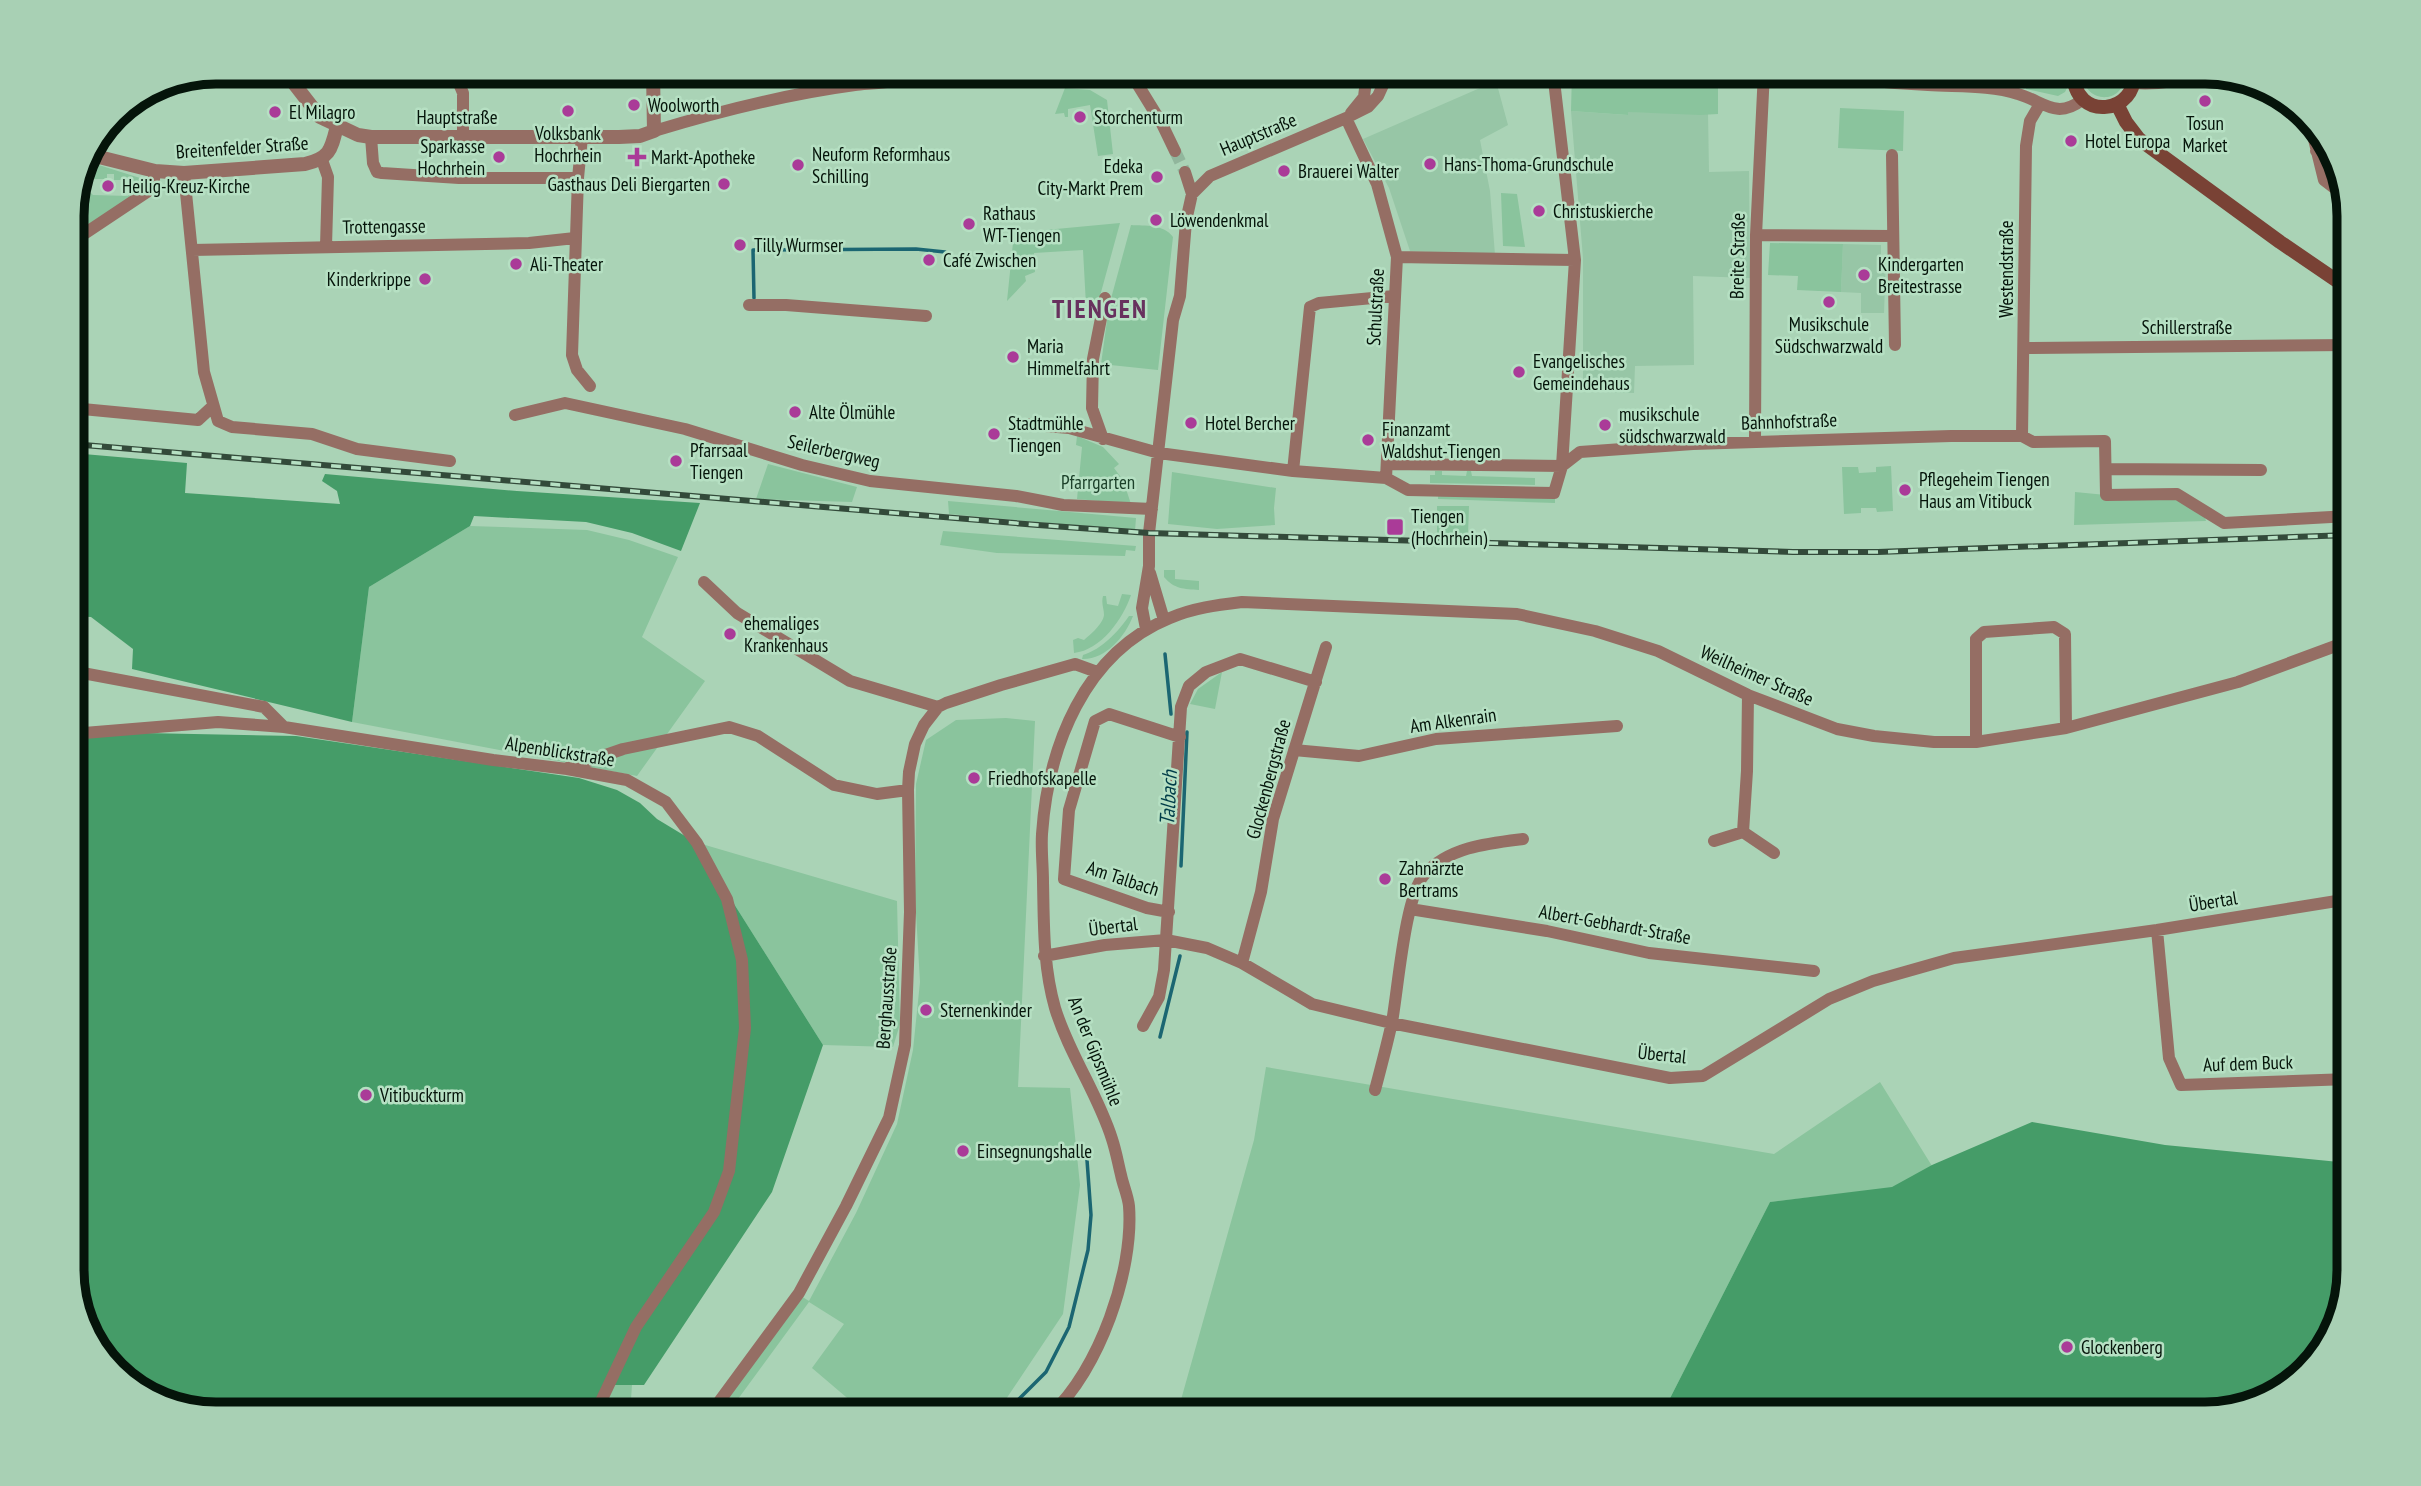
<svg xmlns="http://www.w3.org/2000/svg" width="2421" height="1486" font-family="'PT Sans Narrow',sans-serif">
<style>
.built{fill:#97c6a6}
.green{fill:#8ac49d;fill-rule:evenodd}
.forest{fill:#459c68}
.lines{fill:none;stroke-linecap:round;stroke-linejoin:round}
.stream{stroke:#1b6672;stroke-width:3.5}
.minor-tunnel{stroke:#91b69c;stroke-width:12;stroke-dasharray:12 6;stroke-linecap:butt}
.minor{stroke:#956e64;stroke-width:12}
.tertiary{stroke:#956e64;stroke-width:14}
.secondary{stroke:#794235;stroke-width:14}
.rail-casing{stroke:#334a3a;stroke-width:6}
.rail{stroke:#b6e0c3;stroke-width:3.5;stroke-dasharray:10;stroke-linecap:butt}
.poi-dot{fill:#aa3b98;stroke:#b6e0c3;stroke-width:2.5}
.labels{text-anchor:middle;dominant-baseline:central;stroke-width:5;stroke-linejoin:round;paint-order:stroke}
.poi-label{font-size:19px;fill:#05140a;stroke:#b6e0c3;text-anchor:start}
.street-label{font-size:19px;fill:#05140a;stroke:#b6e0c3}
.park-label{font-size:19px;fill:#1c412a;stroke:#b6e0c3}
.water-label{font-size:21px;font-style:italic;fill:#003d48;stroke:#b6e0c3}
.district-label{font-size:26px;font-weight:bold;letter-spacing:2px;fill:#68315e;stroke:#b6e0c3}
.rim{fill:none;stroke:#05140a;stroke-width:9}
</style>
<rect width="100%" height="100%" fill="#aad3b6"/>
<path class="built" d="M1496,81L1508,125L1480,140L1490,191L1495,255L1410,251L1389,188L1363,139Z
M1571,111L1627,115L1628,112L1708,113L1709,172L1749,171L1750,278L1693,276L1694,365L1635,366L1634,393L1583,391V258Z
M1843,244L1881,245V256L1886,257L1884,313H1861V293L1841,292Z"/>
<path class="green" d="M1572,72H1718V114L1700,115L1628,112V115L1571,111Z
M2056,72L2066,75L2069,84L2065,92L2058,96L2026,89L2027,79Z
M2084,72H2124C2128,106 2080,105 2084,72Z
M1065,88L1090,90L1107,100L1113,154L1098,156L1090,105L1068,109V117H1065L1064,113L1055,114Z
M1840,108L1904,111L1903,151L1838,148Z
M83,160L140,178L139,193L72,237V207ZM107,174H114V180H128V196L93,195L88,190V182L93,179H107Z
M1501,193L1517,194L1525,247L1503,246Z
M1120,223L1100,296L1086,305L1083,250L1034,253L1035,272L1025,276L1026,281L1007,301L1014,233Z
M1131,225C1145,226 1164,224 1173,237L1158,370L1101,364L1109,306Z
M1770,243L1843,244L1841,292L1797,290L1798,276L1768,275Z
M1077,436L1103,447L1119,464L1114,468L1123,480L1131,504L1077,499L1082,447L1076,445Z
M768,464L857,487L852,502L756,499Z
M1891,466L1893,511L1877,512L1876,508H1861V513L1844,514L1842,467H1858L1859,473L1876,472V467Z
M1435,471H1442V475L1466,476L1467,471H1471L1472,476L1535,478V485L1430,483V475H1435Z
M1172,472L1276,488L1274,508L1275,525L1217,529L1168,524Z
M2075,492L2106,495L2177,494L2203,511L2206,521L2074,525Z
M1438,494L1555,498V503L1438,499Z
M948,501L1136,518L1135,531L949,514Z
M1437,506H1469L1468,535L1437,534Z
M470,526L587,530L629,540L678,557L642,637L705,681L637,776L352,722L369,587Z
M943,531L1136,546L1135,551L1126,550L1125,556L997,553L940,545Z
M1164,570H1175V579L1199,581V590C1184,589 1174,589 1164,577Z
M1122,594L1131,595C1123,619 1101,650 1074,653L1073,640L1078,638L1084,640C1090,635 1103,624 1104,615C1104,608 1101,604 1103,596H1106L1107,604L1118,606Z
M1129,616H1133C1125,637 1105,660 1082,659L1083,655C1102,649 1118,632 1129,616Z
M1222,672L1215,709L1190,704L1198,689Z
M1006,718L1035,721L1018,1087L1070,1088L1080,1185L1063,1314L996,1414H866L812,1368L844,1324L809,1302L727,1414H715L801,1296L809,1301L856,1213L897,1124L913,1050L920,982L915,896L916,784L926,740L956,720Z
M695,842L897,901L900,1024L893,1047L823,1045Z
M1266,1067L1774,1154L1880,1082L1932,1166L1892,1188L1770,1202L1662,1414H1177L1254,1140Z
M613,1385H632L630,1414H612L604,1407Z"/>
<path class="forest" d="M72,453L187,463L185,493L340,504L337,491L322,481L325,474L517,491L700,503L681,551L632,533L586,522L474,516L470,526L369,587L352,722L132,669L133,649L91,617L72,616Z
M144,733L296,736L579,778L617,790L640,803L657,819L695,842L823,1045L772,1192L644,1385H613L597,1414H216L143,1395L91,1343L72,1279V739Z
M2032,1122L2165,1145L2349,1163V1271L2330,1343L2278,1395L2206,1414H1662L1770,1202L1892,1187L1932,1165Z"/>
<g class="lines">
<path class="stream" d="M754,298L753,250L916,249L945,252
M1165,654L1171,714
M1181,866L1187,732
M1160,1037L1180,956
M1004,1414L1046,1372L1069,1327L1088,1250L1091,1215L1087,1160"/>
<path class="minor-tunnel" d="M1175,151L1185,172"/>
<path class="minor" d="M454,72L463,93V136
M1130,72L1162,124L1175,151
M1553,72L1575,260L1562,466
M1806,72C1847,79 1886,83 1928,85C1957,87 1990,85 2018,94C2043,101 2056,120 2082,100
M2134,83C2160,85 2182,80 2207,72
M1351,113L1364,97L1367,72
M1346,118L1377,184L1397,257L1386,478
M2310,123L2324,180L2346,197
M654,131C720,111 787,94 855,85C871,83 912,82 923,72
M371,137L373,163L377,172L382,173L459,178H578
M582,137L578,178L572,355L577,370L590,386
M2316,151H2332
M1892,155L1895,345
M322,160L328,177L326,246
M1185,172L1192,194
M184,173L204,372L218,421L232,427L312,434L357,449L450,461
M1756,235L1893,236
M72,242L147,192L154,179L155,171
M192,250L529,243L575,238
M1397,257L1575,260
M749,305H786L926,316
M2025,348L2349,345
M72,408L198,420L212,407
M515,415L565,403L685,429L802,465L870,481L1016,496L1063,505L1152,509
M1022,424L1069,428L1159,453L1293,471L1386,478L1408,490L1554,493L1562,466L1580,452L1693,444L1951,436H2022L2033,442L2105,441L2106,495L2177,494L2224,523L2349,516
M2022,436L2026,146L2030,121L2040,104
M1103,439L1092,408L1093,359L1105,298
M1755,441L1756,235L1764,72
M1387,464L1562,466
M2106,469L2261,470
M1293,471L1310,307L1319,303L1394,296
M1150,573L1164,620
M704,582L737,613L850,681L938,707
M1146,629L1142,608L1149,566V533L1173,320L1180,296L1186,221L1192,194L1210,176L1346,118L1368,107L1378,96L1389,72
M72,671L264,707L284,727
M72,734L218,722L284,727L493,760L567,769L627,780L666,802L697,843L727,899L742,960L745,1028L729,1171L714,1212L636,1327L595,1414
M1976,742V639L1984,632L2054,627L2065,634L2066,728
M1294,750L1359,756L1436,739L1617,726
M568,768L623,749L729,727L758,736L834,785L877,794L908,790
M1743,832L1774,853
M1714,841L1743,832L1747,771L1748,695
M1410,909L1547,931L1649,953L1814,971
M1169,912L1147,908L1064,879L1069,810L1095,721L1109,714L1180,737
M2157,930L2169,1058L2181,1085L2349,1079
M1044,956L1105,945L1166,940L1207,948L1242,963L1312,1004L1391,1023L1670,1078L1703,1076L1829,999L1873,981L1954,958L2157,930L2349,899
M1242,963L1261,892L1273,819L1326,647
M1143,1026L1159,997L1164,970L1181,707L1189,686L1206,672L1240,659L1316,682
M1375,1090C1381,1067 1387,1045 1392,1022C1398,989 1405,896 1424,875C1448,847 1490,843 1523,839
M710,1414L799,1293L846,1206L889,1118L905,1045L910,912L908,790L909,772L915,744L924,725L938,707L946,703L1001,685L1075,664L1097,672
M1051,1414C1099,1370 1134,1271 1129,1206C1128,1196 1123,1185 1121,1175C1118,1163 1116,1151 1112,1139C1098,1094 1069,1054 1055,1008C1043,966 1044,925 1043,882C1043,866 1041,850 1042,834C1048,747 1084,653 1170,618C1193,608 1217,605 1242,602L1517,614L1595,631L1658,651L1748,695L1837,729L1874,736L1934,742H1976L2066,728L2238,682L2349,641"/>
<path class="tertiary" d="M285,72L320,117L358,135L371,137H619L640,136L654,131L653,72
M87,154L155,171L184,173L305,164C330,158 331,150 337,126"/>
<path class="secondary" d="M1973,72H1986
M2073,72C2074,125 2140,112 2133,72
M2117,104L2126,122L2139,139L2280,242L2349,289"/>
<g class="rail-casing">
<path id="rail" d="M72,444L1038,525L1149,533L1793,552H1878L2349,535"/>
</g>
<use href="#rail" class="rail"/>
</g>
<g class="poi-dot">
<circle cx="2205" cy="101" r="7"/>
<circle cx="634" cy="105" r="7"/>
<circle cx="568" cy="111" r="7"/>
<circle cx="275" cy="112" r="7"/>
<circle cx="1080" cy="117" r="7"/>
<circle cx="2071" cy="141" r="7"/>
<circle cx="499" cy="157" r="7"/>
<path d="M633.5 146.5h7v7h7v7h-7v7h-7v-7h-7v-7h7z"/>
<circle cx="1430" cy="164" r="7"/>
<circle cx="798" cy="165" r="7"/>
<circle cx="1284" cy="171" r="7"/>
<circle cx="1157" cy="177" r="7"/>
<circle cx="724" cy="184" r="7"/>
<circle cx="108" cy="186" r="7"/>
<circle cx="1539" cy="211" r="7"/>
<circle cx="1156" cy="220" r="7"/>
<circle cx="969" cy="224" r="7"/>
<circle cx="740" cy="245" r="7"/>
<circle cx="929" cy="260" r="7"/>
<circle cx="516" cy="264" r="7"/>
<circle cx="1864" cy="275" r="7"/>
<circle cx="425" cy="279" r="7"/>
<circle cx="1829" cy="302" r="7"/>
<circle cx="1013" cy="357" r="7"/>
<circle cx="1519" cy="372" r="7"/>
<circle cx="795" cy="412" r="7"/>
<circle cx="1191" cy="423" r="7"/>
<circle cx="1605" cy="425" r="7"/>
<circle cx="994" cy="434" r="7"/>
<circle cx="1368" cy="440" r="7"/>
<circle cx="676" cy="461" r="7"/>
<circle cx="1905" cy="490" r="7"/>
<rect x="1386" y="518" width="18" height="18" rx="3.5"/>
<circle cx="730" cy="634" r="7"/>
<circle cx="974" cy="778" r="7"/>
<circle cx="1385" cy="879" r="7"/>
<circle cx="926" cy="1010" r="7"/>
<circle cx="366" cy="1095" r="7"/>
<circle cx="963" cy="1151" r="7"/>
<circle cx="2067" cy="1347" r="7"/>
</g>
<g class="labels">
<g class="poi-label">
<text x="648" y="105">Woolworth</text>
<text x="289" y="112">El Milagro</text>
<text x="1094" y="117">Storchenturm</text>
<text x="2205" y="123" text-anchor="middle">Tosun<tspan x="2205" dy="22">Market</tspan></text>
<text x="568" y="133" text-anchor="middle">Volksbank<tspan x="568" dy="22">Hochrhein</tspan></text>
<text x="2085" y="141">Hotel Europa</text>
<text x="485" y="146" text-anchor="end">Sparkasse<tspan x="485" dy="22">Hochrhein</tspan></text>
<text x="812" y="154">Neuform Reformhaus<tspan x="812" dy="22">Schilling</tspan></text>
<text x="651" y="157">Markt-Apotheke</text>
<text x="1444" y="164">Hans-Thoma-Grundschule</text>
<text x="1143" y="166" text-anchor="end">Edeka<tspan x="1143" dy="22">City-Markt Prem</tspan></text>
<text x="1298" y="171">Brauerei Walter</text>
<text x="710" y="184" text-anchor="end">Gasthaus Deli Biergarten</text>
<text x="122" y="186">Heilig-Kreuz-Kirche</text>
<text x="1553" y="211">Christuskierche</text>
<text x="983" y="213">Rathaus<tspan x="983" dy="22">WT-Tiengen</tspan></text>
<text x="1170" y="220">Löwendenkmal</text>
<text x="754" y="245">Tilly Wurmser</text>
<text x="943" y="260">Café Zwischen</text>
<text x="530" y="264">Ali-Theater</text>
<text x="1878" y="264">Kindergarten<tspan x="1878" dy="22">Breitestrasse</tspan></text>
<text x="411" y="279" text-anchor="end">Kinderkrippe</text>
<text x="1829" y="324" text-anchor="middle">Musikschule<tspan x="1829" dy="22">Südschwarzwald</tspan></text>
<text x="1027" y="346">Maria<tspan x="1027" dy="22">Himmelfahrt</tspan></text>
<text x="1533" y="361">Evangelisches<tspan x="1533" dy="22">Gemeindehaus</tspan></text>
<text x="809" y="412">Alte Ölmühle</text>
<text x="1619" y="414">musikschule<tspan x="1619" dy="22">südschwarzwald</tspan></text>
<text x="1008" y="423">Stadtmühle<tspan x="1008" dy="22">Tiengen</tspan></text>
<text x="1205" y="423">Hotel Bercher</text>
<text x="1382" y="429">Finanzamt<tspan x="1382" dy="22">Waldshut-Tiengen</tspan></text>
<text x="690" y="450">Pfarrsaal<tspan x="690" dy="22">Tiengen</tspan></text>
<text x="1919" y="479">Pflegeheim Tiengen<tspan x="1919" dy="22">Haus am Vitibuck</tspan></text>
<text x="1411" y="516">Tiengen<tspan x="1411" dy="22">(Hochrhein)</tspan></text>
<text x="744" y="623">ehemaliges<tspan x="744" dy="22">Krankenhaus</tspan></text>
<text x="988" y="778">Friedhofskapelle</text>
<text x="1399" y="868">Zahnärzte<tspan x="1399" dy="22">Bertrams</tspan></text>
<text x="940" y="1010">Sternenkinder</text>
<text x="380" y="1095">Vitibuckturm</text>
<text x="977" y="1151">Einsegnungshalle</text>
<text x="2081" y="1347">Glockenberg</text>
</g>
<g class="street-label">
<text x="457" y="117">Hauptstraße</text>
<text transform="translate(1258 134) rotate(-23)">Hauptstraße</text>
<text transform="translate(242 147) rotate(-4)">Breitenfelder Straße</text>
<text transform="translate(384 226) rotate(-1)">Trottengasse</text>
<text transform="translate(1737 256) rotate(-89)">Breite Straße</text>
<text transform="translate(2006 269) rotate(-90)">Westendstraße</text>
<text transform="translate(1375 307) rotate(-87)">Schulstraße</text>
<text x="2187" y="327">Schillerstraße</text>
<text transform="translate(1789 421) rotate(-2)">Bahnhofstraße</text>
<text transform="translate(834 451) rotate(13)">Seilerbergweg</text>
<text transform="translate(1757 675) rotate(24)">Weilheimer Straße</text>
<text transform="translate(1453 720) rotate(-8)">Am Alkenrain</text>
<text transform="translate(560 751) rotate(9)">Alpenblickstraße</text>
<text transform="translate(1268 779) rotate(-75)">Glockenbergstraße</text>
<text transform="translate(1123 878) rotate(18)">Am Talbach</text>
<text transform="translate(2213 901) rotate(-9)">Übertal</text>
<text transform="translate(1615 924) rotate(10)">Albert-Gebhardt-Straße</text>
<text transform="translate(1113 926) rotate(-7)">Übertal</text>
<text transform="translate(886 998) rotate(-86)">Berghausstraße</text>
<text transform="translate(1096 1051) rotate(68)">An der Gipsmühle</text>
<text transform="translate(1662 1054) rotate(6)">Übertal</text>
<text transform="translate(2248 1063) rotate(-2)">Auf dem Buck</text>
</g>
<g class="park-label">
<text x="1098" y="482">Pfarrgarten</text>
</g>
<g class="water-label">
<text transform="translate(1168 798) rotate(-87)">Talbach</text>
</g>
<g class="district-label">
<text x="1100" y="308">TIENGEN</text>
</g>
</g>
<path d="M0 0H2421V1486H0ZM216 84H2205A132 132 0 0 1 2337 216V1270A132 132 0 0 1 2205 1402H216A132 132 0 0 1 84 1270V216A132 132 0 0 1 216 84Z" fill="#a8d0b4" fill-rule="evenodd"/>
<path class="rim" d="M216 84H2205A132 132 0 0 1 2337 216V1270A132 132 0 0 1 2205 1402H216A132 132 0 0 1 84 1270V216A132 132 0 0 1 216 84Z"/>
</svg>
